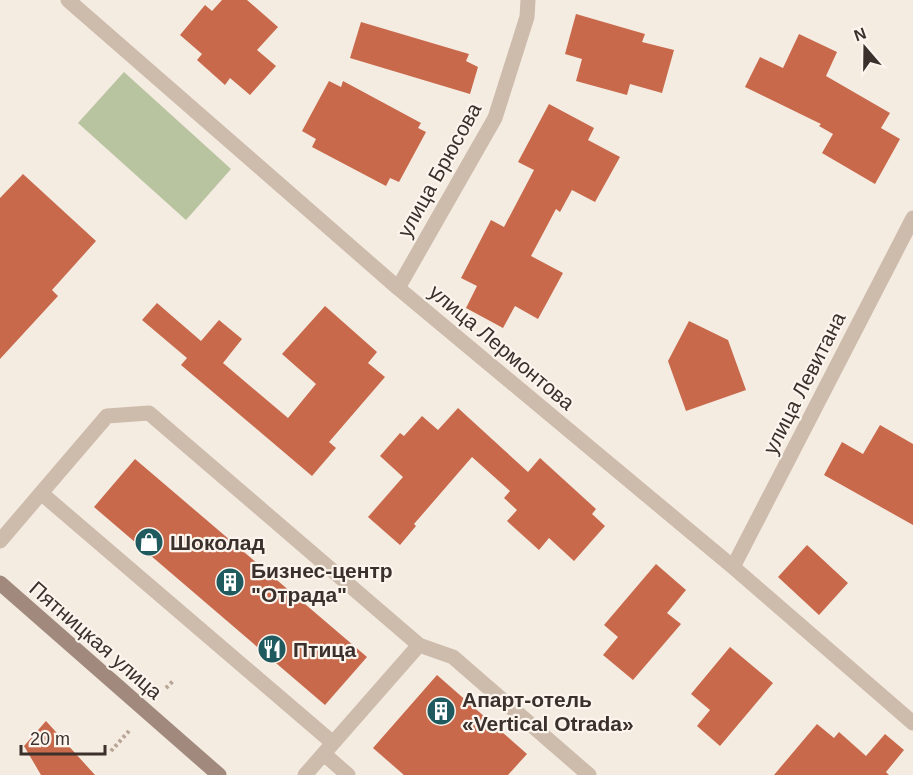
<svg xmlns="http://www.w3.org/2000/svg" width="913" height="775" font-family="Arial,sans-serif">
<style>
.green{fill:#b8c4a0}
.building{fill:#c8694b}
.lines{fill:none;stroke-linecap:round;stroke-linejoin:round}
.path{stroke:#b9a596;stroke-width:4;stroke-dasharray:3 3;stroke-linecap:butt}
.lane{stroke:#cdbbac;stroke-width:15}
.street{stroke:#cdbbac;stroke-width:15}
.secondary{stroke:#a18a7d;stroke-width:15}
.labels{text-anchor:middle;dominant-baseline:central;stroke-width:4.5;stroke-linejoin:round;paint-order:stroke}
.street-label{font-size:21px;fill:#3b302b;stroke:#fbf5ee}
.poi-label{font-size:21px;font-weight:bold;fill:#3b302b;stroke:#fbf5ee;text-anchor:start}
</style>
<rect width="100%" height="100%" fill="#f4ebe1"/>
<path class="green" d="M124,72L231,169L186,220L78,123Z"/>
<path class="building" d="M222,0H247L278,27L257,50L276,66L250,95L230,78L225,85L197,60L202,54L180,35L205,5L212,11Z
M576,14L645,34L642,42L674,50L662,93L630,84L627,95L576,81L582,59L565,54Z
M361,22L469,54L466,61L478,67L470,94L350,58Z
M799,34L837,52L826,76L890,113L881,128L900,139L875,184L822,153L833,134L819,126L821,124L745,87L760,57L783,68Z
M329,81L341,87L343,81L421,123L418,128L426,132L399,182L390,178L386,186L312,147L316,139L302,131Z
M549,104L594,128L588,140L620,157L595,202L572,190L560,212L556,209L531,256L563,273L538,319L515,306L503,328L466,308L477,286L461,278L491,220L504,227L534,170L518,162Z
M23,174L96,241L52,290L58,296L0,359V198Z
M157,303L201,341L219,320L242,339L223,363L288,418L316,384L282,354L325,306L377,352L368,363L385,377L329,442L336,448L312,476L181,365L187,358L142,320Z
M689,321L728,340L746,390L686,411L668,361Z
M458,408L528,472L540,458L596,509L592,514L605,526L574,561L549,538L539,550L507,521L517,510L504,498L510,491L472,457L414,524L416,526L400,545L368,517L403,477L380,456L400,433L404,436L422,416L438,430Z
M880,425L913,444V525L824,475L842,442L863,454Z
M135,459L367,657L325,705L94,507Z
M807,545L848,583L819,615L778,577Z
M656,564L686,590L667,613L681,624L633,680L603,655L618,637L604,625Z
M730,647L773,683L720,746L697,726L710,710L691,694Z
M437,675L527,754L508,775H404L373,748Z
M46,721L95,775H41L24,746Z
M817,724L834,738L839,732L866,756L885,734L904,750L886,772L889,775H774Z"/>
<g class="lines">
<path class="path" d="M166,688L174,680
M111,751L129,731"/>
<path class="lane" d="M41,493L333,743
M0,541L107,416L149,413L419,645L453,657L589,775
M324,754L348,775
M305,775L419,645"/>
<path class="street" d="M68,0L398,288L733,567L913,723
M398,288L495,118L527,17L528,0
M733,567L913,218"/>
<path class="secondary" d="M0,583L219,775"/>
</g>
<defs>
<g id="shop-disc" transform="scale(1.5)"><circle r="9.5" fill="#1f5a5e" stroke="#fbf5ee"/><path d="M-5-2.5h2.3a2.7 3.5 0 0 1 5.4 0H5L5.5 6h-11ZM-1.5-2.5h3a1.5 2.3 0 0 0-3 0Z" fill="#fff"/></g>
<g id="building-disc" transform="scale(1.5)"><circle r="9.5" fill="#1f5a5e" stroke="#fbf5ee"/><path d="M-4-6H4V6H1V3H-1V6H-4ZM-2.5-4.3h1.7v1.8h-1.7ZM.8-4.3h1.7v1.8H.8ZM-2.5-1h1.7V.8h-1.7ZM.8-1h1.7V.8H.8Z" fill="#fff"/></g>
<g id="restaurant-disc" transform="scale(1.5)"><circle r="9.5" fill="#1f5a5e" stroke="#fbf5ee"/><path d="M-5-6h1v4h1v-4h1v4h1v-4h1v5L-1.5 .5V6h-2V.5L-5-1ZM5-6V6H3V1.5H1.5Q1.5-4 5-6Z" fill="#fff"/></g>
</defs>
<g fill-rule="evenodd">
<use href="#shop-disc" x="149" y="542"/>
<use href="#building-disc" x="230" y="582"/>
<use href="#restaurant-disc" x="272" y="649"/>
<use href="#building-disc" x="441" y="711"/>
</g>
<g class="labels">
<g class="street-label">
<text transform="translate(439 170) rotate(-61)">улица Брюсова</text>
<text transform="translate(502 347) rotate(40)">улица Лермонтова</text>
<text transform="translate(804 383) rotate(-63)">улица Левитана</text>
<text transform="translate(96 640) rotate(41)">Пятницкая улица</text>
</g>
<g class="poi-label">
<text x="170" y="542">Шоколад</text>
<text x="251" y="570">Бизнес-центр<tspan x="251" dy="24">"Отрада"</tspan></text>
<text x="293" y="649">Птица</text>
<text x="462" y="699">Апарт-отель<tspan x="462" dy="24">«Vertical Otrada»</tspan></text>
</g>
</g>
<g transform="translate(865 48) rotate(340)" stroke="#fbf5ee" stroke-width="4.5" paint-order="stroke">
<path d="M0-4.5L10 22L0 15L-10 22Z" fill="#3b302b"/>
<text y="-9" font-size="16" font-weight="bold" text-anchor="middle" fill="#3b302b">N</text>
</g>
<path d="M21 745v9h84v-9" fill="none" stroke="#3b302b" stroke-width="3"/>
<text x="30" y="745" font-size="18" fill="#3b302b" stroke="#fbf5ee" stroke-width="4.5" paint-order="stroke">20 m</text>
</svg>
